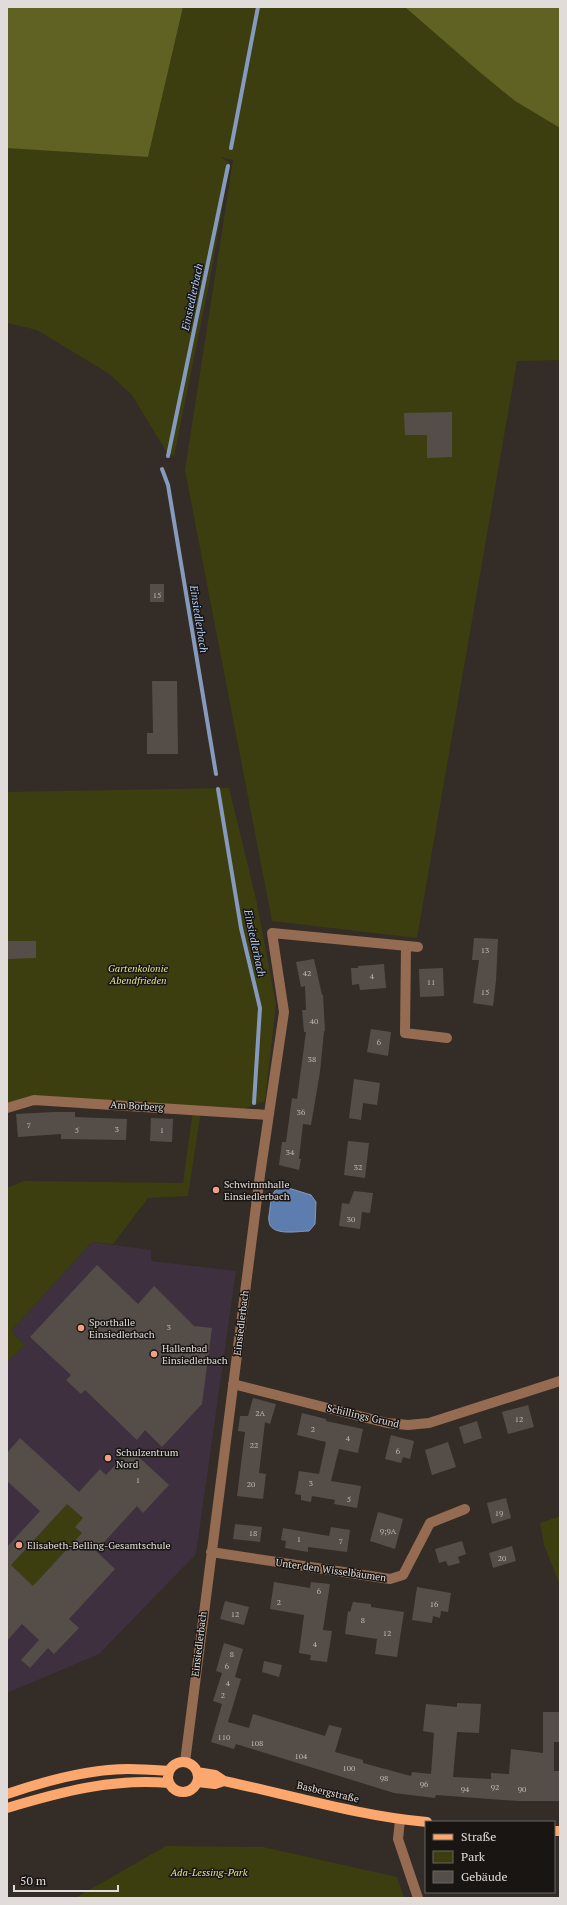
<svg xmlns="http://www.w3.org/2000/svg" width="567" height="1905" font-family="'PT Serif',serif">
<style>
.education{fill:#3e303e}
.green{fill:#3c3e0f}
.forest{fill:#5f6222}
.water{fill:#5d7daf;stroke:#859abc}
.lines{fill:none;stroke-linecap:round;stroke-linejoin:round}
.stream{stroke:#859abc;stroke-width:4}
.building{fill:#554e48;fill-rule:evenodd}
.minor{stroke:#956c51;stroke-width:10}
.major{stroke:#fca76e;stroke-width:10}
.poi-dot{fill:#f3a082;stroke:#191513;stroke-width:1.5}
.labels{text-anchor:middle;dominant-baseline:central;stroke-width:3;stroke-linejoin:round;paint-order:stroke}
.number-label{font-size:8px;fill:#beb8b5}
.park-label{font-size:10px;font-style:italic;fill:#e1e78b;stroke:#191513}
.street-label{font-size:10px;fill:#e1dcd9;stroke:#191513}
.poi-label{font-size:10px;fill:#e1dcd9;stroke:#191513;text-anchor:start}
.water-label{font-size:11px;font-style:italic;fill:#adcaf6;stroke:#191513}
</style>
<rect width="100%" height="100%" fill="#342c27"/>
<path class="education" d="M92,1242L151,1250V1261L236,1271L196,1554L99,1654L7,1693V1362L25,1345L11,1331Z"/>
<path class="green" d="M183,7H406L515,101L560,128V360L517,361L417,938L272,921L185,470L233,160L221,157L230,163L210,279L174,456L166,451L132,395L108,373L37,330L7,323V147L148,157Z
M229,788L256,899L276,1004L265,1101L236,1112L201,1110L188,1196L148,1198L113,1244L92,1242L11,1331L25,1345L7,1362V1188L24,1181L183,1183L193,1110L34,1100L7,1108V792Z
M67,1504L103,1537L33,1586L11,1565Z
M560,1516V1585L544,1545L540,1523Z
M166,1846L263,1847L397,1877L404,1898H75Z"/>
<path class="forest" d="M7,7H183L148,157L7,148Z
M405,7H560V128L515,101L482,74Z"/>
<path class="water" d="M285,1187L311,1195L316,1202L315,1224L309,1231C299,1231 270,1237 269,1221C268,1217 270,1212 270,1208C271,1201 271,1193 278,1188Z"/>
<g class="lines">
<path class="stream" d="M231,148L258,7
M168,456L228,166
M162,469L168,485L216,774
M218,789L241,928L260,1008L254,1103"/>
</g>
<path class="building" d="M452,412V457L427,458V435H405L404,413Z
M150,584H164V602H150Z
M152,681H177L178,754H147V733H153Z
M474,938L498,939L496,981L493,1006L473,1003L479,960H472Z
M7,941H36V958L7,959Z
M314,959L322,995H323L325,1031H324L320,1072L311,1125L303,1124L299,1159H301L299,1170L279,1165L282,1142H286L292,1098L297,1099L306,1032H304L302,1010H306L305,986L301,987L296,962Z
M384,964L386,988L360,990L359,984L352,985L351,968H358V966Z
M443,968L444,996L420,997L419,969Z
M371,1029L391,1032L388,1056L367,1052Z
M354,1079L380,1083L377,1105L363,1103L361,1120L349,1118Z
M53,1112H75V1117L127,1119L126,1140L61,1139V1134L18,1137L16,1114Z
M151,1118L173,1119L172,1142L150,1141Z
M348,1141L369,1143L365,1178L344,1175Z
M354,1191L373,1193L370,1213L362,1212L360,1229L339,1226L342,1203L349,1204Z
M97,1265L138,1304L154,1286L194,1326L212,1328L202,1404L162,1447L145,1430L137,1440L85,1390L81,1394L66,1380L71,1375L30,1337Z
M253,1398L276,1404L270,1424L265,1422L259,1473L266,1474L263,1499L237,1496L245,1432L238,1431L240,1416H248Z
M528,1405L534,1427L508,1434L502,1412Z
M302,1413L326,1419V1421L363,1429L358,1453L339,1449L331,1481L361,1486L357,1508L334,1504L335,1500L312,1496L311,1502L301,1500V1495L295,1494L299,1471L319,1474L326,1442L297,1435Z
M477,1421L482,1438L464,1444L459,1427Z
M391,1435L414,1441L410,1459L403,1457L401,1463L385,1459Z
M20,1438L79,1492L100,1469L106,1475L130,1449L169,1485L143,1513L137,1506L96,1551L115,1569L69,1619L79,1628L54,1654L48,1648L30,1668L21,1660L39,1640L22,1624L7,1641V1547L40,1511L7,1481V1453ZM67,1504L83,1518L75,1527L82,1533L33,1586L11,1565Z
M448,1442L456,1467L432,1475L425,1450Z
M506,1498L511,1518L492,1524L487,1503Z
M378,1512L403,1519L395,1549L370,1541Z
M235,1524L262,1527L260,1542L233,1539Z
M331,1527L350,1530L347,1552L308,1547V1552L285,1548L286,1541L281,1540L283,1528L329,1536Z
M462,1541L466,1554L458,1557L460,1563L448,1566L446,1561L439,1563L435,1549Z
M512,1546L516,1561L493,1568L489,1553Z
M274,1582L310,1588L311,1582L330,1584L323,1630L332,1631L327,1662L310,1660L311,1655L299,1653L304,1615L270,1609Z
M417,1587L451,1593L448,1612L441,1611L440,1618L433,1616L432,1623L412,1620Z
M225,1601L249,1607L244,1625L220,1619Z
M353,1602L371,1604V1607L404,1612L397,1657L375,1654L377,1639L345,1634L348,1611L350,1612Z
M224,1643L243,1649L235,1677L241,1679L228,1722L249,1728L253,1714L325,1736L329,1725L342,1728L335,1752L363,1760V1763L411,1776L412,1772L431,1774L434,1733L423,1731L426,1704L457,1707V1703L481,1704L479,1733L457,1732L453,1777L491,1779V1773L509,1774L511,1749L543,1753V1712H560V1742H554V1771H560V1801H518L436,1795L435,1798L394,1793L236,1744L234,1749L211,1742L222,1704L213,1701L222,1673L216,1671Z
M264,1661L282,1665L279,1677L262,1672Z"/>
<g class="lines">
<path class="minor" d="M406,946L405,1033L447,1038
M7,1108L34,1100L268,1115
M233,1384L387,1423L408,1425L429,1423L560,1381
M211,1552L390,1579L403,1575L430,1523L465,1509
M185,1762L260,1175L284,1012L272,933L418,947
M400,1820L398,1839L418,1898"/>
<path class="major" d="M168 1777a15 15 0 1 1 30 0a15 15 0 1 1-30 0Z
M197,1772L215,1775L224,1781C291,1795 358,1816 427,1822
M197,1782L215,1784L224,1781
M7,1794C45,1781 88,1769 128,1769C142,1769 155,1770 169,1771
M7,1808C60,1792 113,1778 169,1783
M554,1831H560"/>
</g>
<g class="poi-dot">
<circle cx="216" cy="1190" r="4"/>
<circle cx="81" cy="1328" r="4"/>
<circle cx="154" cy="1354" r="4"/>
<circle cx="108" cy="1458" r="4"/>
<circle cx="19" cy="1545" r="4"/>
</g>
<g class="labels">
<g class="number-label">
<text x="157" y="595">15</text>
<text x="485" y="950">13</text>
<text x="307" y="973">42</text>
<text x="372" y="976">4</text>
<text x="431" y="982">11</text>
<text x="485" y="992">15</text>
<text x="314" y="1021">40</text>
<text x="379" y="1042">6</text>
<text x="312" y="1059">38</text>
<text x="301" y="1112">36</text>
<text x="29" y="1125">7</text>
<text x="117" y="1129">3</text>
<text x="77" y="1130">5</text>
<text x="162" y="1130">1</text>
<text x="290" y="1152">34</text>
<text x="358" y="1167">32</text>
<text x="351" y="1219">30</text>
<text x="169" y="1327">3</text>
<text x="260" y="1413">2A</text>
<text x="519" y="1419">12</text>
<text x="313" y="1429">2</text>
<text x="348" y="1438">4</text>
<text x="254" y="1445">22</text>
<text x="398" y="1451">6</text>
<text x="138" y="1480">1</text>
<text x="311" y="1483">3</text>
<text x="251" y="1484">20</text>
<text x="349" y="1499">5</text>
<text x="499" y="1513">19</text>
<text x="388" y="1531">9;9A</text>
<text x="253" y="1533">18</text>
<text x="299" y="1539">1</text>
<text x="341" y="1541">7</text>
<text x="502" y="1558">20</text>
<text x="319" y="1591">6</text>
<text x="279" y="1602">2</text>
<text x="434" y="1604">16</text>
<text x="235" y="1614">12</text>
<text x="363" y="1620">8</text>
<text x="387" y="1633">12</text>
<text x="315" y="1644">4</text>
<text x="232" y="1654">8</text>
<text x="227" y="1666">6</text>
<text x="228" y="1683">4</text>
<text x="223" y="1695">2</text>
<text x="224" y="1737">110</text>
<text x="257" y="1743">108</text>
<text x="301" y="1756">104</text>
<text x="349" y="1768">100</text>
<text x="384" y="1778">98</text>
<text x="424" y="1784">96</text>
<text x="495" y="1787">92</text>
<text x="465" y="1789">94</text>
<text x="522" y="1789">90</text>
</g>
<g class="park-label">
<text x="138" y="968">Gartenkolonie<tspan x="138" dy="12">Abendfrieden</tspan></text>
<text x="209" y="1872">Ada-Lessing-Park</text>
</g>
<g class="street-label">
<text transform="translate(137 1106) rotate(3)">Am Borberg</text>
<text transform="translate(241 1323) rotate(-83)">Einsiedlerbach</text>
<text transform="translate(363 1416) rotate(13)">Schillings Grund</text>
<text transform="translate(331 1570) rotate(8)">Unter den Wisselbäumen</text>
<text transform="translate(199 1644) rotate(-83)">Einsiedlerbach</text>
<text transform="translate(328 1792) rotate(13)">Basbergstraße</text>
</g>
<g class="poi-label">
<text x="224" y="1184">Schwimmhalle<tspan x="224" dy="12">Einsiedlerbach</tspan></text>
<text x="89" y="1322">Sporthalle<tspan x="89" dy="12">Einsiedlerbach</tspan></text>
<text x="162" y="1348">Hallenbad<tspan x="162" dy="12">Einsiedlerbach</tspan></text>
<text x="116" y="1452">Schulzentrum<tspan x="116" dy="12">Nord</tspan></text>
<text x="27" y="1545">Elisabeth-Belling-Gesamtschule</text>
</g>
<g class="water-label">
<text transform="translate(192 297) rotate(-78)">Einsiedlerbach</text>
<text transform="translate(199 619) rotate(81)">Einsiedlerbach</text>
<text transform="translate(255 943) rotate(78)">Einsiedlerbach</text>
</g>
</g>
<rect width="567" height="1905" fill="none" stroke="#e1dcd9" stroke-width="16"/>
<rect x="425" y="1821" width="130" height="72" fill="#191513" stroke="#696562"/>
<rect x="433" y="1834" width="20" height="6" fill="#fca76e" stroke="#696562"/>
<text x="461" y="1841" font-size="12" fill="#e1dcd9">Straße</text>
<rect x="433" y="1851" width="20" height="12" fill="#3c3e0f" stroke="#696562"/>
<text x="461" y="1861" font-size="12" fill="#e1dcd9">Park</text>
<rect x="433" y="1871" width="20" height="12" fill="#554e48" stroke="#696562"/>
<text x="461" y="1881" font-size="12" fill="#e1dcd9">Gebäude</text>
<path d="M14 1885v6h104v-6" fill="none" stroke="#e1dcd9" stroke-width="2"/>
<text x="20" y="1885" font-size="12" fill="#e1dcd9" stroke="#191513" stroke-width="3" paint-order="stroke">50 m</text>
</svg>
